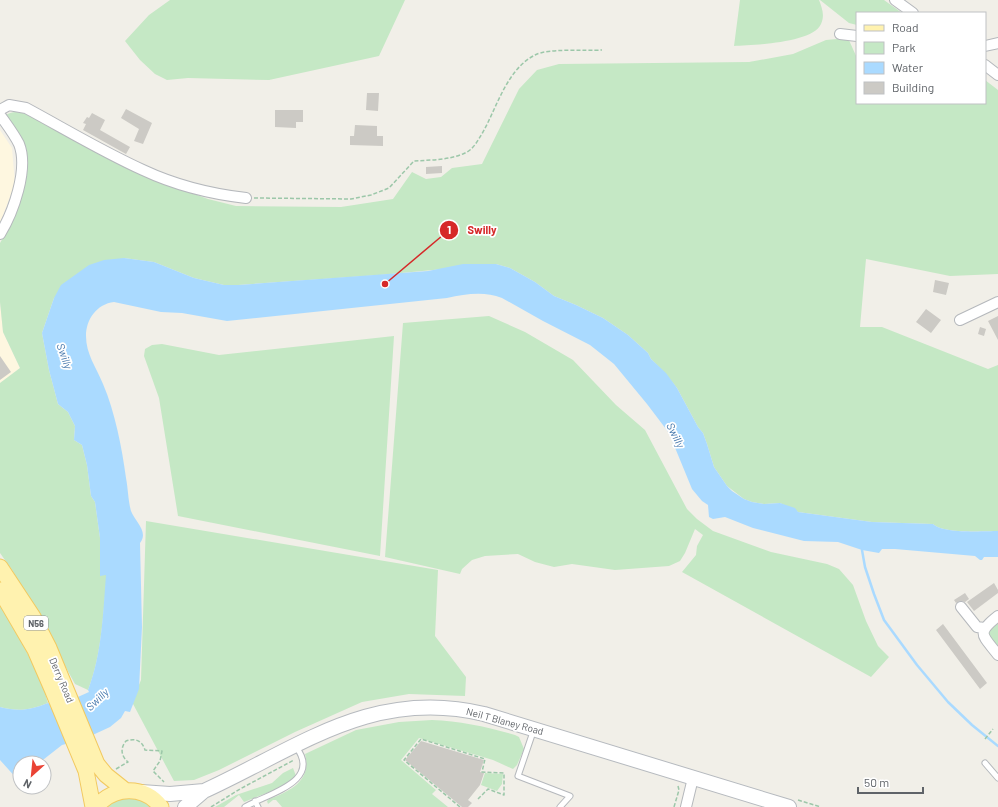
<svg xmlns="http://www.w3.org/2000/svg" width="998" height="807" font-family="Barlow,sans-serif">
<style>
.commercial{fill:#fef7e0}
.green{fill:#c5e8c5}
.water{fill:#aadaff}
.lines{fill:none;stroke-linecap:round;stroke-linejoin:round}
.stream{stroke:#aadaff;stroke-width:2.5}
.building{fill:#cccac5}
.lane-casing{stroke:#b5b8bc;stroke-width:7}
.street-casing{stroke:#b5b8bc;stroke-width:12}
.secondary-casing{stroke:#b6babf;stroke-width:16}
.primary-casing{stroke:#f2c960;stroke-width:17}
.path{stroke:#9cc7a9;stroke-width:1.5;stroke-dasharray:4 2;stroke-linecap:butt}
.lane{stroke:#fff;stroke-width:5}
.street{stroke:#fff;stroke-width:10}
.secondary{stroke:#fff;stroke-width:14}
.primary{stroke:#fff2af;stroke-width:15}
.labels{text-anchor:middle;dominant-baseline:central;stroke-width:3.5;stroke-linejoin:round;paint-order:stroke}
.shield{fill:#fff;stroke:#8f9295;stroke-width:1}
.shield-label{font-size:9px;font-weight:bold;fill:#5f6368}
.street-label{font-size:10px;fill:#5f6368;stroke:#fff}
.water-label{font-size:11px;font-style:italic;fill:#4174aa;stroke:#fff}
.leader{fill:none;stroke:#d62828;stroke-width:1.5}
.callout-dot{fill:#d62828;stroke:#fff;stroke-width:1.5}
.mark-label{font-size:12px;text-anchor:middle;font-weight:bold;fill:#fff}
.callout-label{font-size:11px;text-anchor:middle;font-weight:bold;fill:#d62828;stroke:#fff;stroke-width:3.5;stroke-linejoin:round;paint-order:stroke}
</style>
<rect width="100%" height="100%" fill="#f1efe8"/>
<path class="commercial" d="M0,130L12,148L15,184L0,223Z
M0,302L3,332L20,368L0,383Z"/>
<path class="green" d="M170,0H405L379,56L269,80L188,78L167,80L155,74L140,60L125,41L149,15Z
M740,0H819C822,8 825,15 821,24C813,43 753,45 734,46Z
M820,0H884L902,13H857V25L849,23Z
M848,38L857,58V103H985V80L998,90V274L950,276L866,259L860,327H882L988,369L998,365V531C983,531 943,534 933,524L872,522L798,512L780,503L764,504L752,502L744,499L727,486L714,467L707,444L703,433L698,427L677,388L665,373L651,359L648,353L628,335L603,318L576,305L554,296L535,282L510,268L496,264L380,275L238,285H224L194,278L154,262L124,258L54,298L42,333L49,370L58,404L68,412L75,426L74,440L82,445L87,465L91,496L95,502L100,538V575H107C103,613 102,654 88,690L75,684L12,570L0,553V383L20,368L3,332L0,302V243L10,226L26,166L4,116C12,111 17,111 26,114L148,177L208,199L236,206L341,207L393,199L412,172L426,179L441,177L452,168L482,164L519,89L537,70L559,64L749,62L793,54L826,40Z
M489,316L525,332L573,360L616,405L645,430L687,509L697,519L713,531L771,552L827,564L839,569L853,585L866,621L878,646L889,657L871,677L682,572L696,555L697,546L703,535L695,529L685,553L680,561L669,566L615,570L572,564L554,567L535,562L518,554L485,556L472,560L462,569L460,574L385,557L403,323Z
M394,336L380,556L178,516L159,398L144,356L145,349L152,345L162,344L219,355Z
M146,521L438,570L435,636L466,677L465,696L409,694L362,702L295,732L219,770L194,780L174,781L132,702L141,680Z
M0,600L6,610L42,683L48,703C30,710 19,712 0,707Z
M998,623V651L989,639L988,632Z
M432,720C460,721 488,727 515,735L519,737L524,749L517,765L513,769L493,760L419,738L401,760L436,790L432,794L448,807H282L276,800H273L268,804L267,801L269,799C290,791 312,781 305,754L356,730L399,722Z
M293,768L296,776L282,787L244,802L239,795L224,807H215L236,795L272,783L283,773Z
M485,773L503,774L502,784L497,791L481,785Z
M127,798L141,800L152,807H106L114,801Z"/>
<path class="water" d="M124,258L154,262L194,278L224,285H238L428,271L463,264H496L510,268L535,282L554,296L576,305L603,318L628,335L648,353L651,359L666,373L677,388L698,427L703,433L707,444L714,467L727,486L732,491L744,499L752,502L764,504L780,503L795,508L798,512L872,522L933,524C943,534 984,531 998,531V557H984L982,560H980L975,556L895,549H882L879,553L862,550L838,542L804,541L753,528L725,517L713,519L709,517L708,505L702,501L692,489L669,433L647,404L614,364L590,345L543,321L502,298C484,291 466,294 447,298L227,321L182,313L161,312L114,302C97,304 86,319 86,336C86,354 96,367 103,384C115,412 122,448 126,478C128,488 128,500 131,511C135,522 149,531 140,543L142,627L139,689L130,712L125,711L121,718L110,727L84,739L62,745L39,763H20V779L18,780L0,760V707C19,712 30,710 48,703L50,704L51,709L89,692L88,690C102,654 103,613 106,575L100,576V538L95,502L91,496L87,465L82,445L74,440L75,426L68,412L58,404L49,370L42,333L54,298L61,285L89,265L104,260Z"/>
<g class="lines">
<path class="stream" d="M862,550L865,567L874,594L884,620L917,665L948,702L972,725L998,746"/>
</g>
<path class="building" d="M367,93H379L378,111L366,110Z
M126,109L152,123L143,144L134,141L139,129L121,118Z
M275,110H303V122H296V128L275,127Z
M92,113L105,120L100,130L130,147L126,154L83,130L86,124L83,123L87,117L89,118Z
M355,125L377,126V136H383V146L350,145V136H354Z
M442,166V173L426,174V167Z
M935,280L949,283L946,295L933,292Z
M926,309L941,320L931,333L916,322Z
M998,316V340L988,321Z
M980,327L986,329L984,336L978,334Z
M0,356L11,372L0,380Z
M994,583L998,590V593L974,611L967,602Z
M965,593L969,599L965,602L960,601L956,603L954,600Z
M943,624L987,683L980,689L936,630Z
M421,741L484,760L480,772L484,773L480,785L468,800L472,803L468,807H462L405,760Z"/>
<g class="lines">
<g class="lane-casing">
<path id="lane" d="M534,729L518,776L570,796L560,807
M985,763L998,778
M255,801L258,807
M245,807C266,794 323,782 296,747"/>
</g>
<g class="street-casing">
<path id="street" d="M895,0L913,13
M840,34L857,36
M985,46L998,43
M985,65L998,75
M0,110L9,105L26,108C65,129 103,152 143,170C175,185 211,194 246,198
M0,115C7,125 14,134 19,144C29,169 13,213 0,234
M960,320L998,302
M961,607L977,627L984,628
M998,616C975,634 983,635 998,655
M686,807L693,778"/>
</g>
<g class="secondary-casing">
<path id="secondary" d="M141,792L170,794L204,791
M185,807L204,791C298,748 373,687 484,714L789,807"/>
</g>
<g class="primary-casing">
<path id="primary" d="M0,567L33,617L49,648L97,764L106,775L126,791
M0,590L35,650L52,689L86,771L93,807
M96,807C114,786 144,785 161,807"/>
</g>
<path class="path" d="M254,198L351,199L371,195L389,188L414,161C431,160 450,160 465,153C474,149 478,140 483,132C497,107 507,69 535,55C548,48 585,51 602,50
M985,739L993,729
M116,769L128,762C121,756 120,748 126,741C135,738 142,740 145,750L162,751L160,761L153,771L164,782
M798,800L821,807
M211,807L240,789L294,760
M460,807L404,760L421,739L485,759L482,772L504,773V795L488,789L478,799
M674,807L679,790L678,786"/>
<use href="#lane" class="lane"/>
<use href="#street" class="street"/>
<use href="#secondary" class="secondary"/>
<use href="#primary" class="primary"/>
</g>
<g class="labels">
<rect class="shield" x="24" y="616" width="24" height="14" rx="3"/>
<g class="shield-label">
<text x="36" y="623">N56</text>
</g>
<g class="street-label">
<text transform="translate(62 680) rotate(67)">Derry Road</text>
<text transform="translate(505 721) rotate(15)">Neil T Blaney Road</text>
</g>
<g class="water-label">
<text transform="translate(65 356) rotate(70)">Swilly</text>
<text transform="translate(676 435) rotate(63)">Swilly</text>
<text transform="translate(97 699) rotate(-44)">Swilly</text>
</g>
</g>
<path class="leader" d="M385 284L449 230"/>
<g class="callout-dot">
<circle cx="385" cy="284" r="4"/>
<circle cx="449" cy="230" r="10"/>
</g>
<g class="mark-label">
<text x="449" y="234">1</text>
</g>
<g class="callout-label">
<text x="482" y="234">Swilly</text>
</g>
<rect x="856" y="12" width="130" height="92" fill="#ffffff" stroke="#bfc1c3"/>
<rect x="864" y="25" width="20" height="6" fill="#fff2af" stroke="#bfc1c3"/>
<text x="892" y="32" font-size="12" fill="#5f6368">Road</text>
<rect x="864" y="42" width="20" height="12" fill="#c5e8c5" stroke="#bfc1c3"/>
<text x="892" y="52" font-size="12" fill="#5f6368">Park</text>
<rect x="864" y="62" width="20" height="12" fill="#aadaff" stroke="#bfc1c3"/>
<text x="892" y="72" font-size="12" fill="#5f6368">Water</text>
<rect x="864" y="82" width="20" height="12" fill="#cccac5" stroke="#bfc1c3"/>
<text x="892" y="92" font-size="12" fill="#5f6368">Building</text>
<g transform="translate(32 775) rotate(207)"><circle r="19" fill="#ffffff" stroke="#bfc1c3"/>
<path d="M0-3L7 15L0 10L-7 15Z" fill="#ea4335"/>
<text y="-6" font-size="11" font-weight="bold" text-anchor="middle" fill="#5f6368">N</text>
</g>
<path d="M858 787v6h65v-6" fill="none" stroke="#5f6368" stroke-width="2"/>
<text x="864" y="787" font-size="12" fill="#5f6368" stroke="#ffffff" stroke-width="3" paint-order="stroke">50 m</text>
</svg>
